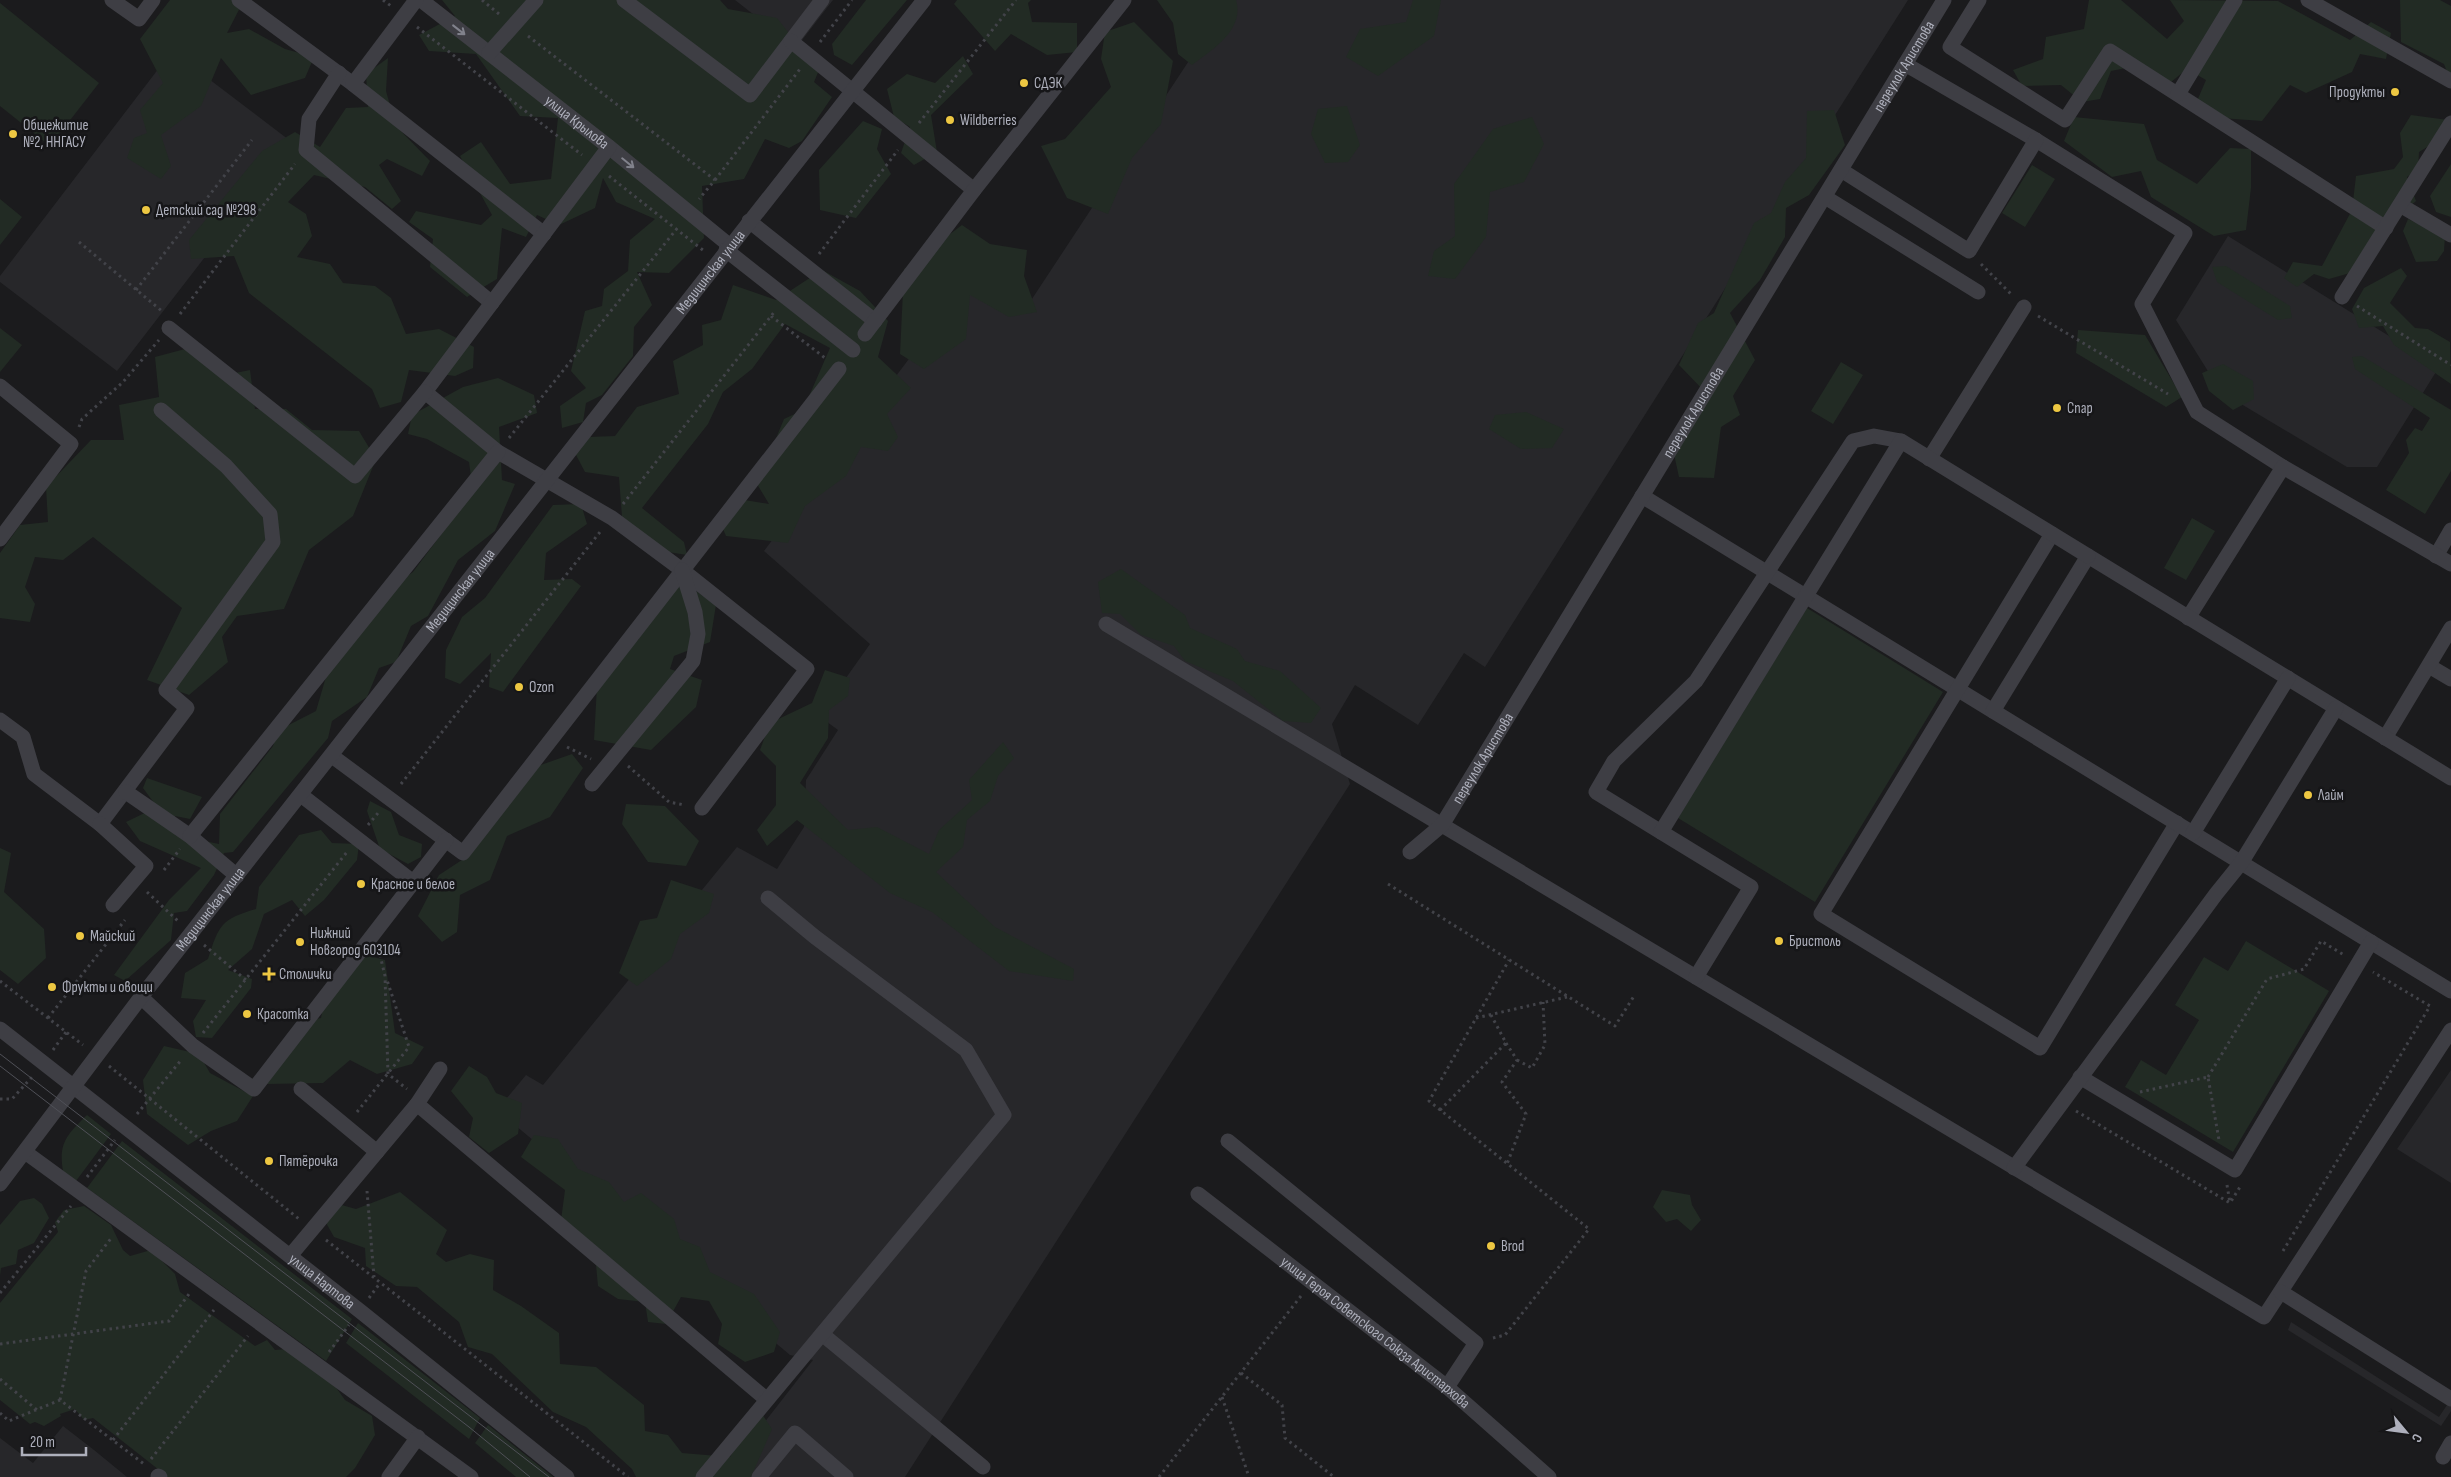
<svg xmlns="http://www.w3.org/2000/svg" width="2451" height="1477" font-family="'Sofia Sans Condensed',sans-serif">
<style>
.built{fill:#27272a}
.green{fill:#222b24}
.lines{fill:none;stroke-linecap:round;stroke-linejoin:round}
.path{stroke:#424349;stroke-width:3;stroke-dasharray:2.5 4;stroke-linecap:butt}
.minor{stroke:#3e3e44;stroke-width:15}
.tram{stroke:#4f5057;stroke-width:1}
.oneway{stroke:#81828c}
.poi-dot{fill:#edc742;stroke:#161618;stroke-width:2}
.labels{text-anchor:middle;dominant-baseline:central;stroke-width:5;stroke-linejoin:round;paint-order:stroke}
.street-label{font-size:15px;fill:#aeb0bc;stroke:#161618}
.poi-label{font-size:15px;fill:#aeb0bc;stroke:#161618;text-anchor:start}
</style>
<rect width="100%" height="100%" fill="#1b1b1d"/>
<path class="built" d="M735,0H833L796,48Z
M1229,0H1908L1485,667L1464,653L1418,725L1355,685L1332,724L1350,784L905,1477H722L813,1360L790,1355L497,1110L526,1075L543,1085L737,847L777,869L804,827L806,780L838,730L819,716L870,644L764,551L973,274L1026,308Z
M172,51L293,143L117,371L0,282V276Z
M2228,236L2439,367L2377,467H2347L2221,392L2176,320Z
M2451,1070V1183L2397,1149Z
M2291,1322L2439,1417L2451,1399V1411L2441,1426L2288,1330Z
M63,1426L94,1450L127,1477H0V1438L33,1463Z"/>
<path class="green" d="M170,0H244L227,33L249,29L285,49L314,57L305,78L251,95L221,58L201,106L161,135L171,166L161,179L127,158L134,138L147,133L140,110L163,83L140,39Z
M442,0H720L728,9L777,18L803,51L822,63L814,82L832,97L802,141L789,148L765,139L744,179L702,186L704,238L669,273L637,272L652,305L634,327L633,356L602,395L586,403L583,422L562,428L560,406L586,388L571,371L585,311L602,306L604,289L628,271L630,240L655,219L616,202L603,178L595,208L559,225L537,215L526,237L502,228L497,279L467,297L430,267L433,239L409,222L416,211L481,225L492,215L460,156L481,142L510,184L551,179L558,118L520,116L476,54L429,51L419,35L455,16Z
M866,0H907L852,65L834,55L832,44Z
M957,0H1031L1028,3L1032,22L1077,23V52L1047,55L1011,34L995,51L954,4Z
M1157,0H1236C1245,30 1212,50 1192,65L1178,54L1173,23Z
M1413,0H1441L1434,36L1378,76L1346,57L1360,29L1406,22Z
M2089,0H2121L2167,39L2184,21L2170,0L2278,1L2350,40L2371,22L2391,33L2386,59L2360,54L2352,72L2306,93L2290,85L2262,121L2221,118L2197,101L2206,80L2187,69L2171,82L2141,65L2111,71L2100,99L2082,102L2061,85L2022,86L2013,70L2043,59L2046,37L2084,29Z
M2400,0H2440L2451,6V83L2444,64L2401,42Z
M0,3L99,83L50,146L0,106Z
M1134,22L1173,61L1161,124L1132,158L1108,214L1067,198L1041,146L1065,139L1111,87L1101,59L1105,32Z
M963,56L973,74L931,115L937,152L914,165L901,153L910,127L894,117L887,89L907,74L935,83Z
M388,58L386,91L396,126L430,161L422,176L387,159L379,165L401,201L392,209L365,187L314,175L288,202L306,214L312,236L297,257L330,264L343,283L375,286L391,298L406,334L439,329L474,347L473,368L455,376L409,370L401,402L380,408L372,389L249,293L234,256L191,259L189,240L262,151L295,132L320,147L346,108L368,107L366,74Z
M1347,106L1360,145L1348,162L1325,163L1311,134L1318,109Z
M1834,110L1845,145L1809,195L1786,208L1785,237L1760,280L1730,313L1755,360L1733,396L1740,415L1721,427L1714,478L1679,477L1672,445L1708,395L1679,365L1698,323L1714,313L1754,223L1771,213L1785,182L1806,158L1807,111Z
M2411,115L2448,120L2450,133L2419,152L2418,169L2407,177L2416,201L2367,245L2364,269L2329,279L2314,274L2297,287L2284,278L2293,262L2322,266L2352,210L2356,176L2394,169L2403,157L2400,133Z
M1532,117L1544,144L1524,182L1490,192L1486,237L1455,279L1428,276L1434,251L1455,236L1454,184L1493,129Z
M2074,117L2144,124L2157,160L2197,184L2230,148L2251,149V188L2246,230L2214,236L2151,197L2141,171L2112,177L2064,141Z
M863,121L882,129L877,149L891,174L856,218L820,210L819,170Z
M2451,164V217L2436,212L2430,196Z
M2032,165L2055,179L2025,227L2002,213Z
M0,199L22,217L0,245Z
M2408,219L2445,236L2444,251L2437,261L2416,262L2403,231Z
M962,225L990,244L1027,250L1024,276L1037,312L1009,317L970,295L966,339L924,369L900,354L904,269Z
M2226,266L2290,306L2292,318L2278,320L2217,282L2212,267Z
M2401,268L2407,276L2390,303L2415,328L2428,329L2450,342L2451,384L2394,345L2383,326L2359,328L2352,309L2364,288Z
M822,270L860,291L888,321L878,357L911,388L887,414L898,437L888,451L861,447L846,476L805,506L788,543L726,536L717,515L733,498L769,504L757,484L784,419L803,410L830,348L785,324L752,369L723,392L708,424L642,508L684,542L687,555L668,552L622,517L619,477L585,472L575,453L589,437L615,436L637,407L679,394L673,361L703,345L702,325L721,320L733,285L776,300Z
M0,328L22,345L0,372Z
M2078,330L2145,335L2182,397L2166,407L2076,353Z
M200,345L220,376L250,370L255,409H286L312,430L359,431L376,459L353,516L309,550L284,609L237,616L222,637L228,662L189,695L147,680L182,608L93,537L63,560L35,557L25,587L35,604L30,622L0,618V553L20,525L48,522L46,487L91,440H124L119,405L159,397L155,357Z
M2362,356L2451,410V471L2425,514L2386,490L2409,453L2406,440L2415,428L2422,431L2430,418L2355,369L2352,357Z
M1841,362L1863,375L1833,424L1811,411Z
M2223,364L2253,381L2254,399L2233,410L2209,391L2202,373Z
M498,378L534,395L537,413L499,427L502,480L515,484L495,531L458,560L428,616L411,626L396,662L379,668L367,697L332,721L328,738L233,852L224,853L214,875L187,911L174,913L171,940L125,981L114,975L169,900L201,868L140,841L126,822L157,807L143,788L147,778L202,797L190,819L175,816V835L219,844L220,814L273,746L277,731L316,711L328,670L361,611L413,572L473,492L469,462L427,439L408,434L412,415L463,387Z
M1526,412L1564,429L1552,448L1521,449L1489,429L1495,415Z
M581,504L587,524L546,553L544,580L572,579L581,586L503,692L489,687L491,653L460,684L445,678L446,650L462,617L485,598L553,505Z
M2192,518L2215,531L2186,580L2164,568Z
M1121,569L1185,615L1190,628L1237,649L1245,661L1280,671L1321,708L1311,723L1283,721L1233,681L1185,661L1174,646L1141,635L1120,614L1102,613L1098,582Z
M686,584L716,605L710,642L674,656L670,669L702,680L696,707L651,750L594,740L598,668L638,640L659,592Z
M1807,608L1943,692L1815,902L1678,818Z
M825,670L850,678L848,696L829,710L828,738L800,783L848,830L877,827L929,854L939,830L972,800L969,780L1003,742L1014,758L998,776L990,801L967,820L963,847L936,872L995,927L1074,969L1073,981L1009,971L932,912L890,893L797,820L767,846L757,830L776,805V766L760,750L770,723L812,703Z
M572,754L583,768L550,817L507,836L490,880L460,895L457,932L442,942L418,916L439,875L468,856L518,773Z
M370,801L391,812L399,835L422,844L421,857L408,864L380,849L367,811Z
M626,804L665,806L699,841L686,866L648,862L622,824Z
M321,830L332,843L359,844L357,860L324,900L305,916L292,900L264,914L252,949L228,970L252,979L251,988L212,1038L196,1037L193,1021L206,1000L181,998L185,973L208,959C219,925 221,919 256,909L259,887L299,835Z
M0,848L11,853L4,892L44,929L46,958L18,984L0,970Z
M671,880L714,894L709,913L680,934L671,959L637,986L619,973L640,921L657,918Z
M2246,941L2329,991L2233,1152L2125,1087L2141,1060L2166,1075L2199,1020L2175,1005L2204,957L2228,971Z
M353,952L385,960L395,1033L424,1047L412,1064L377,1074L350,1060L323,1083L267,1084L299,1022L321,1018L327,986Z
M164,1046L199,1054L210,1073L253,1096L237,1121L211,1131L188,1145L147,1114L143,1080Z
M469,1066L487,1077L496,1093L522,1103L518,1134L489,1153L469,1137L473,1118L451,1091Z
M87,1115L111,1134L76,1181L63,1171C58,1142 68,1134 87,1115Z
M534,1135L558,1139L578,1169L609,1182L624,1202L641,1193L674,1219L680,1239L700,1247L710,1272L754,1294L780,1332L774,1352L745,1362L718,1344L722,1324L709,1301L681,1297L666,1324L648,1322L645,1302L618,1299L598,1286L596,1265L561,1220L565,1190L521,1157Z
M122,1141L352,1319L326,1361L87,1188Z
M1662,1190L1690,1195L1692,1205L1701,1220L1691,1231L1677,1219L1666,1222L1653,1207Z
M400,1192L447,1230L436,1254L446,1262L470,1254L494,1260L493,1290L521,1306L559,1333L560,1364L596,1367L644,1405L645,1431L668,1435L682,1453L730,1457L748,1425L762,1414L772,1429L751,1477H636L632,1469L586,1427L553,1412L492,1354L468,1347L459,1322L417,1287L396,1286L366,1266L365,1248L334,1237L325,1221L338,1204L356,1209Z
M34,1198L42,1204L49,1218L34,1243L18,1250L16,1264L1,1268L0,1276V1225L20,1201Z
M84,1206L111,1225L123,1250L130,1256L151,1250L175,1274L180,1292L255,1346L267,1340L275,1350L287,1349L325,1372L345,1400L372,1416L375,1435L355,1468L346,1477H168L93,1418L84,1420L75,1409L60,1414L61,1416L44,1426L35,1422L30,1424L0,1400V1303L58,1232L55,1222L64,1210Z
M358,1323L480,1418L469,1439L346,1343Z
M488,1425L553,1477H516L475,1443Z"/>
<g class="lines">
<path class="path" d="M383,0L391,6
M482,0L499,14
M417,27L582,155
M528,36L715,180L699,199
M820,42L852,0
M919,123L1016,0
M609,176L704,251
M715,180L800,69
M79,242L163,312
M819,254L898,150
M1981,264L2012,295
M136,290L252,140
M2357,306L2451,365
M180,314L295,164
M771,316L825,358
M2038,316L2168,394
M79,427L82,419L123,382L159,340
M509,438L679,226
M623,504L775,311
M567,747L591,759
M628,766L669,802L685,805
M401,784L600,532
M368,825L378,813
M164,870L180,849
M1388,884L1615,1026L1634,996
M147,892L179,922
M204,945L246,980
M380,955L385,976L388,1074L407,1089
M0,981L83,1045
M48,1018L125,920
M1476,1018L1567,997
M203,1033L347,852
M1506,1043L1517,1060L1502,1082L1526,1114L1507,1164
M53,1050L66,1032
M1517,1060L1532,1068L1545,1045L1543,1002
M109,1066L299,1219
M2208,1077L2267,979L2304,969L2321,941L2344,955
M2140,1092L2208,1077L2219,1140
M0,1099H12L32,1077
M1440,1110L1506,1043L1491,1015
M2076,1111L2230,1203L2240,1187
M357,1112L409,1047L387,980
M137,1114L182,1059
M87,1177L115,1140
M2227,1185L2230,1203
M367,1191L374,1277
M326,1240L628,1477
M2283,1251L2430,1006L2373,972
M0,1293L71,1206
M369,1298L380,1283
M1493,1338L1505,1335L1589,1229L1429,1101L1509,960
M0,1344L169,1321L189,1294
M329,1352L349,1325
M1241,1373L1282,1405L1285,1438L1334,1477
M0,1379L37,1410
M1222,1397L1249,1477
M60,1400L86,1271L112,1237
M0,1413L9,1421L60,1400L144,1464
M113,1440L214,1310
M151,1459L248,1336
M1159,1477L1301,1296"/>
<g class="minor">
<path d="M112,0L139,19L153,0"/>
<path d="M239,0L353,84L544,234"/>
<path id="s1" d="M421,0L609,147L729,245"/>
<path d="M624,0L750,95L822,0"/>
<path d="M1979,0L1950,47L2065,120L2110,51L2386,228"/>
<path d="M2308,0L2451,81"/>
<path d="M791,41L974,190"/>
<path d="M489,53L536,0"/>
<path d="M1905,64L2036,140L2185,233L2142,304L2197,412L2283,467"/>
<path d="M339,73L309,119L306,150L492,303"/>
<path d="M353,84L416,0"/>
<path d="M2178,94L2235,0"/>
<path d="M609,147L425,392L498,452L612,518L682,570L807,669L702,808"/>
<path d="M1841,170L1969,251L2036,140"/>
<path d="M1825,197L1978,292"/>
<path d="M2400,205L2451,235"/>
<path d="M749,221L875,321"/>
<path d="M726,250L853,350"/>
<path d="M2342,297L2451,123"/>
<path d="M169,328L355,476L425,392"/>
<path d="M865,334L974,190L1124,0"/>
<path d="M0,386L71,444L0,539"/>
<path d="M1929,459L2024,307"/>
<path d="M1642,496L1993,711"/>
<path d="M2052,534L1821,914L2040,1048L2177,823"/>
<path d="M2436,556L2451,530"/>
<path d="M2188,618L2283,467L2451,564"/>
<path d="M1106,624L2264,1317L2451,1030"/>
<path d="M2429,666L2451,679"/>
<path d="M0,720L23,737L34,774L100,824L187,708L166,690L273,542L270,514L226,466L161,410"/>
<path d="M2385,738L2451,628"/>
<path d="M332,756L463,853L839,369"/>
<path d="M2451,778L2088,556L1993,711L2451,991"/>
<path d="M592,784L693,661L698,634L695,612L682,570"/>
<path d="M126,792L190,836L237,876"/>
<path d="M301,795L413,882"/>
<path d="M100,824L146,866L113,905"/>
<path d="M1661,832L1596,792L1614,761L1696,681L1853,441L1874,436L1901,441"/>
<path d="M2193,833L2288,678"/>
<path d="M190,836L498,452"/>
<path id="s2" d="M1410,852L1442,825L1944,0"/>
<path d="M1696,977L1751,887L1661,832L1901,441L2088,556"/>
<path d="M141,997L193,1046L254,1089L446,840"/>
<path id="s3" d="M0,1029L360,1311L567,1477"/>
<path d="M2080,1077L2235,1170L2371,942"/>
<path d="M301,1089L377,1152"/>
<path d="M417,1104L766,1399"/>
<path d="M1228,1141L1476,1343L1447,1387"/>
<path d="M25,1152L471,1477"/>
<path d="M2014,1168L2216,894L2241,863L2336,708"/>
<path id="s4" d="M0,1184L141,997L924,0"/>
<path id="s5" d="M1198,1194L1447,1387L1549,1477"/>
<path d="M290,1256L417,1104L440,1069"/>
<path d="M2281,1292L2451,1399"/>
<path d="M822,1334L983,1467"/>
<path d="M2443,1457L2451,1443"/>
<path d="M158,1476L160,1477"/>
<path d="M389,1477L418,1437"/>
<path d="M703,1477L1004,1115L966,1050L815,937L768,898"/>
<path d="M759,1477L795,1433L846,1477"/>
</g>
<path class="tram" d="M0,1054L549,1477
M0,1066L469,1427L530,1477"/>
</g>
<defs><path id="oneway-shaft" d="M-6 0H5M1.5-3L5.5 0L1.5 3" fill="none" stroke-width="1.6" stroke-linecap="round" stroke-linejoin="round" transform="scale(1.25)"/></defs>
<g class="oneway">
<use href="#oneway-shaft" transform="translate(459 30) rotate(38)"/>
<use href="#oneway-shaft" transform="translate(628 163) rotate(39)"/>
</g>
<g class="poi-dot">
<circle cx="1024" cy="83" r="5"/>
<circle cx="2395" cy="92" r="5"/>
<circle cx="950" cy="120" r="5"/>
<circle cx="13" cy="134" r="5"/>
<circle cx="146" cy="210" r="5"/>
<circle cx="2057" cy="408" r="5"/>
<circle cx="519" cy="687" r="5"/>
<circle cx="2308" cy="795" r="5"/>
<circle cx="361" cy="884" r="5"/>
<circle cx="80" cy="936" r="5"/>
<circle cx="1779" cy="941" r="5"/>
<circle cx="300" cy="942" r="5"/>
<path d="M266.5 966.5h5v5h5v5h-5v5h-5v-5h-5v-5h5z"/>
<circle cx="52" cy="987" r="5"/>
<circle cx="247" cy="1014" r="5"/>
<circle cx="269" cy="1161" r="5"/>
<circle cx="1491" cy="1246" r="5"/>
</g>
<g class="labels">
<g class="street-label">
<text stroke="none"><textPath href="#s2" startOffset="930">переулок Аристова</textPath></text>
<text stroke="none"><textPath href="#s1" startOffset="198">улица Крылова</textPath></text>
<text stroke="none"><textPath href="#s4" startOffset="1156">Медицинская улица</textPath></text>
<text stroke="none"><textPath href="#s2" startOffset="525">переулок Аристова</textPath></text>
<text stroke="none"><textPath href="#s4" startOffset="751">Медицинская улица</textPath></text>
<text stroke="none"><textPath href="#s2" startOffset="120">переулок Аристова</textPath></text>
<text stroke="none"><textPath href="#s4" startOffset="346">Медицинская улица</textPath></text>
<text stroke="none"><textPath href="#s3" startOffset="409">улица Нартова</textPath></text>
<text stroke="none"><textPath href="#s5" startOffset="225">улица Героя Советского Союза Аристархова</textPath></text>
</g>
<g class="poi-label">
<text x="1034" y="83">СДЭК</text>
<text x="2385" y="92" text-anchor="end">Продукты</text>
<text x="960" y="120">Wildberries</text>
<text x="23" y="125">Общежитие<tspan x="23" dy="17">№2, ННГАСУ</tspan></text>
<text x="156" y="210">Детский сад №298</text>
<text x="2067" y="408">Спар</text>
<text x="529" y="687">Ozon</text>
<text x="2318" y="795">Лайм</text>
<text x="371" y="884">Красное и белое</text>
<text x="310" y="933">Нижний<tspan x="310" dy="17">Новгород 603104</tspan></text>
<text x="90" y="936">Майский</text>
<text x="1789" y="941">Бристоль</text>
<text x="279" y="974">Столички</text>
<text x="62" y="987">Фрукты и овощи</text>
<text x="257" y="1014">Красотка</text>
<text x="279" y="1161">Пятёрочка</text>
<text x="1501" y="1246">Brod</text>
</g>
</g>
<g transform="translate(2406 1432) rotate(119)" stroke="#161618" stroke-width="4" paint-order="stroke">
<path d="M0-4L9 19L0 12L-9 19Z" fill="#aeb0bc"/>
<text y="-8" font-size="14" font-weight="bold" text-anchor="middle" fill="#aeb0bc">С</text>
</g>
<path d="M22 1447v8h64v-8" fill="none" stroke="#aeb0bc" stroke-width="2.5"/>
<text x="30" y="1447" font-size="15" fill="#aeb0bc" stroke="#161618" stroke-width="4" paint-order="stroke">20 m</text>
</svg>
